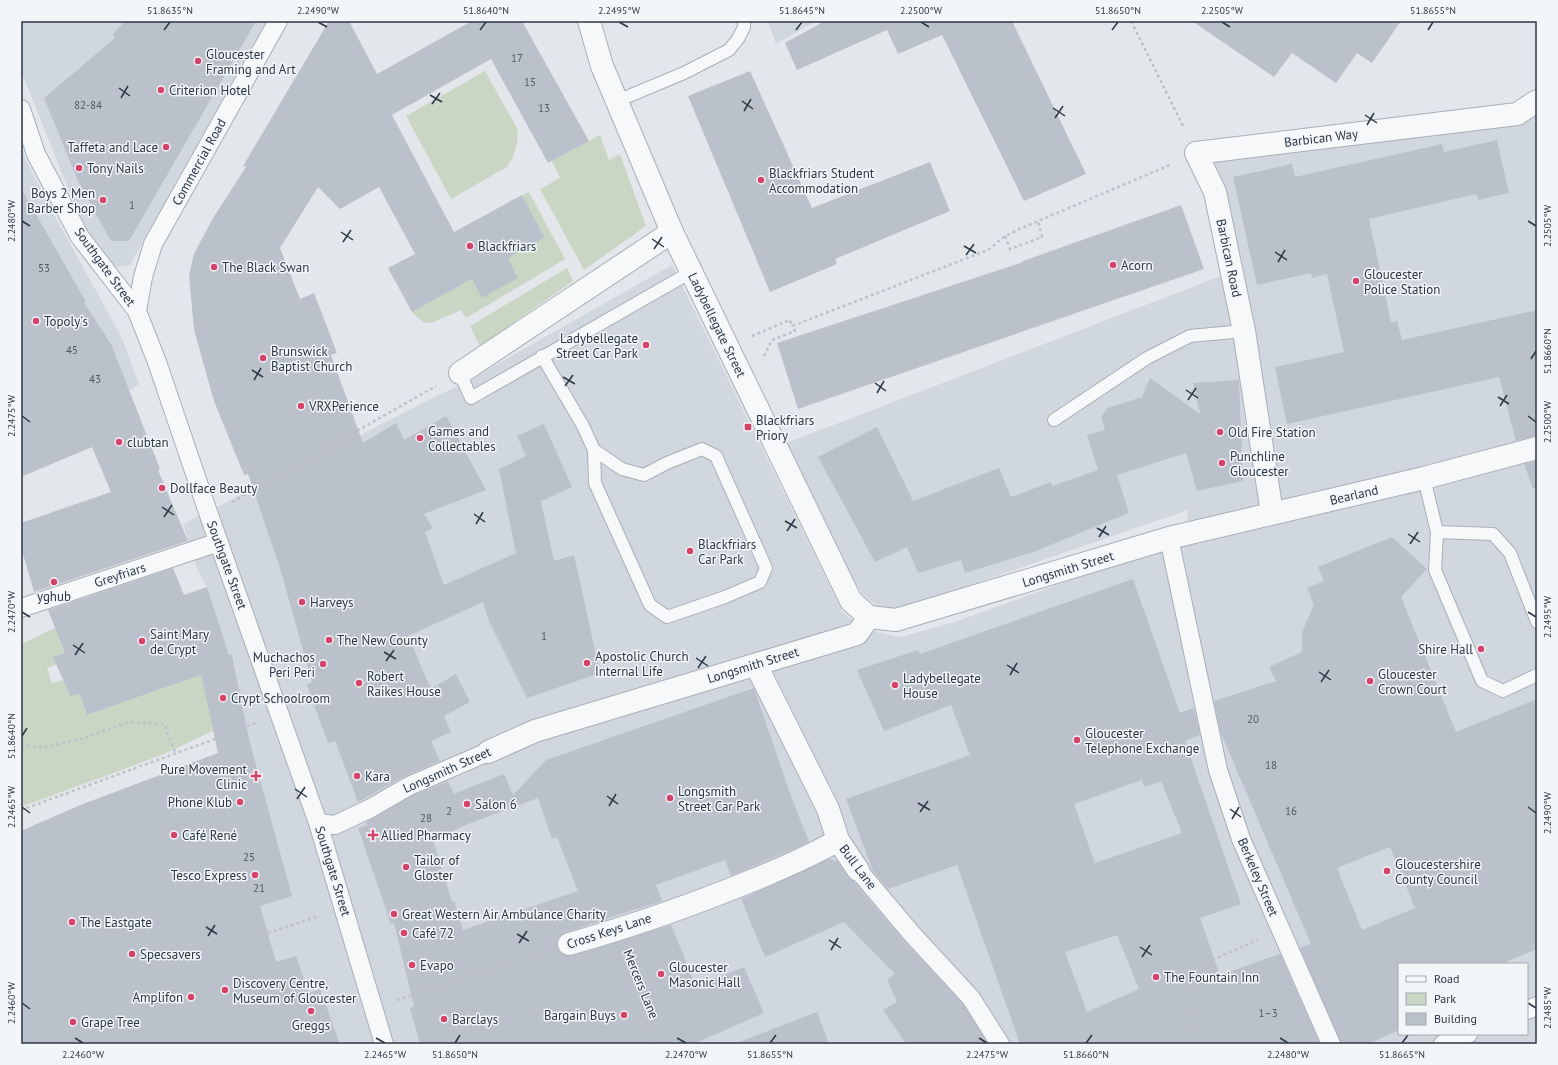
<svg xmlns="http://www.w3.org/2000/svg" width="1558" height="1065" font-family="'PT Sans',sans-serif">
<style>
.built{fill:#d1d7de;fill-rule:evenodd}
.green{fill:#cad6c4}
.building{fill:#bac1ca;fill-rule:evenodd}
.lines{fill:none;stroke-linecap:round;stroke-linejoin:round}
.service-casing{stroke:#a8afb7;stroke-width:14}
.pedestrian-casing{stroke:#a8afb7;stroke-width:20}
.minor-casing{stroke:#a8afb7;stroke-width:24}
.path{stroke:#bdc2c7;stroke-width:2.5;stroke-dasharray:3 3;stroke-linecap:butt}
.service{stroke:#f6f8fa;stroke-width:12}
.pedestrian{stroke:#f6f8fa;stroke-width:18}
.minor{stroke:#f6f8fa;stroke-width:22}
.ticks{fill:none;stroke:#2a3745;stroke-width:1.5}
.poi-dot{fill:#d6436a;stroke:#f3f6f9;stroke-width:1.5}
.labels{text-anchor:middle;dominant-baseline:central;stroke-width:3;stroke-linejoin:round;paint-order:stroke}
.number-label{font-size:11px;fill:#4e5a66}
.poi-label{font-size:13px;fill:#2a3745;stroke:#f3f6f9;text-anchor:start}
.street-label{font-size:13px;fill:#2a3745;stroke:#f3f6f9}
.neatline{fill:none;stroke:#2a3745;stroke-width:1.5}
.ticks-label{font-size:10px;text-anchor:middle;fill:#2a3745}
</style>
<rect width="100%" height="100%" fill="#e3e7ec"/>
<path class="built" d="M21,21H266L130,265L111,268L95,255L21,71Z
M768,21H816L776,44Z
M1537,101V1044H21V831L78,806L250,743L233,656L229,657L207,587L198,571L183,524L471,379L672,265L843,613L862,627L881,633L900,637L955,622L1186,538L1188,510L901,609L879,607L862,594L779,446L1221,276L1196,153ZM1399,964H1527V1034H1399Z
M21,150L56,218L122,338L139,384L130,390L76,412L21,384Z"/>
<path class="green" d="M485,71L518,130L517,143L513,157L507,167L451,199L406,116Z
M600,135L609,160L620,154L646,226L584,270L540,189L560,178L552,161Z
M529,192L565,259L466,318L461,310L434,322L424,323L412,312L472,279L518,278L508,258L545,238L522,195Z
M567,268L573,281L480,346L470,326Z
M55,628L65,653L54,657L57,664L47,668L52,683L63,680L70,696L80,694L87,715L170,686L200,670L213,731L162,755L21,807V644Z"/>
<path class="building" d="M125,21H256L129,241H111L78,181L44,98L115,38L113,34Z
M329,21H349L377,74L472,21H522L589,141L548,163L491,59L392,115L454,232L522,195L545,238L508,258L518,278L482,298L472,279L412,312L388,268L415,254L379,187L340,209L318,187L280,248L300,299L314,293L337,353L331,355L363,443L396,423L404,440L446,416L486,490L424,514L433,528L425,532L444,585L516,553L499,469L526,456L517,436L544,424L572,487L541,501L554,561L574,555L600,673L527,698L488,619L483,602L408,636L431,689L456,674L470,702L444,716L451,732L431,741L440,761L405,776L358,802L335,741L328,743L307,685L312,682L280,568L248,474L244,475L214,401L194,330L189,275L194,254L213,218L246,167L243,166Z
M825,21H1012L1086,174L1024,201L942,35L898,54L887,30L797,70L785,43Z
M1192,21H1401L1372,63L1357,53L1336,83L1292,53L1274,77Z
M750,71L812,208L930,162L950,211L835,259L837,264L770,292L688,96Z
M1497,140L1509,193L1478,200L1476,194L1369,219L1391,322L1397,321L1402,340L1537,310V436L1516,441L1499,377L1287,424L1275,367L1344,352L1327,274L1312,278L1311,273L1257,285L1233,177L1292,164L1295,177L1442,144L1444,152Z
M21,188L86,302L84,303L111,344L160,469L158,470L188,541L34,592L21,547V523L111,492L92,447L21,477Z
M1181,205L1204,269L798,409L777,343L1023,262V261Z
M1150,378L1200,414L1193,383L1239,380L1243,481L1197,491L1186,453L1117,475L1129,513L1033,552L965,573L961,560L918,573L907,547L875,562L818,457L877,427L913,501L999,468L1011,497L1051,482L1052,486L1098,470L1087,435L1105,430L1101,417L1108,408L1142,397Z
M1537,461V488L1533,489L1524,464Z
M1392,537L1427,569L1401,597L1456,732L1537,699V949L1501,964H1399V1030L1368,1044H1341L1300,948L1311,944L1220,731L1214,701L1276,681L1269,667L1302,652V632L1314,605L1307,588L1324,581L1318,567ZM1390,847L1415,908L1362,930L1337,868Z
M173,568L184,595L207,587L229,655L232,654L250,743L292,896L260,906L276,962L296,956L309,993L320,989L340,1044H21V831L78,806L218,753L201,675L87,715L80,694L70,696L53,657L65,653L48,610Z
M1133,579L1180,713L1194,708L1200,735L1185,741L1241,904L1200,918L1220,975L1280,954L1320,1044H1020L957,865L888,889L873,871L846,799L970,755L951,705L884,731L857,670L918,650L920,654ZM1142,780L1144,787L1161,781L1182,833L1095,863L1074,804ZM1117,935L1139,989L1087,1012L1065,952Z
M754,688L792,799L809,842L731,876L725,860L656,885L662,901L566,932L560,936L557,941V947L561,953L566,956H572L671,925L696,986L744,967L764,1013L693,1044H420L410,1008L414,1006L394,923L391,924L358,828L367,825L366,822L414,795L448,781L454,794L504,774L513,795L546,760ZM538,798L552,839L557,837L578,891L463,930L454,901L452,902L433,840L468,824Z
M830,859L837,861L848,877L854,882L904,941L963,1004L988,1044H906L883,1010L897,1002L887,980L895,974L844,922L765,957L741,899Z
M817,1012L829,1044H739V1042Z"/>
<g class="lines">
<g class="service-casing">
<path id="service" d="M617,101L684,73L729,50L738,39L744,27V21
M542,356L583,426L594,450L595,483L650,605L667,617L725,597L760,582L766,568L716,456L702,449L667,463L644,475L622,469L594,450
M460,373L471,398L691,272
M1054,420L1147,358L1190,336L1244,331
M1424,478L1437,532L1435,570L1482,681L1503,691L1537,675
M1437,532L1493,534L1510,553L1537,622"/>
</g>
<g class="pedestrian-casing">
<path id="pedestrian" d="M21,109L36,154L80,237L137,311L157,362L209,515L318,823L384,1044
M137,311L143,277L153,244L278,21
M1169,538L1218,770L1241,839L1331,1044
M21,608L219,542
M318,823L335,825L371,808L409,786L488,752
M858,870L912,934L971,998L1000,1044
M1527,1010L1537,1006
M1443,1044L1468,1034"/>
</g>
<g class="minor-casing">
<path id="minor" d="M589,21L602,66L672,232L851,601L869,617
M460,373L672,232
M1272,513L1244,331L1215,192L1196,153L1517,114L1537,101
M756,665L828,809L838,840L858,870
M488,752L535,731L857,634L869,617L896,620L1169,538L1424,478L1537,448
M569,944C633,926 695,904 756,879C784,867 812,856 838,840"/>
</g>
<path class="path" d="M1131,21L1184,128
M1005,236L1010,249L1042,237L1038,221
M752,336L790,320L792,326L988,250L1005,236L1022,228L1170,165
M764,356L772,340L795,331L792,326
M232,502L436,386
M247,726L256,723
M21,744L42,748L85,738L129,722L164,724L175,752
M21,810L215,739
M268,933L319,916
M620,957L641,1006L653,1044
M397,1000L544,952
M1205,1044L1196,1021L1188,989L1210,961L1258,940"/>
<use href="#service" class="service"/>
<use href="#pedestrian" class="pedestrian"/>
<use href="#minor" class="minor"/>
</g>
<path class="ticks" d="M318,22L327,27M619,22L628,27M921,22L929,27M1222,22L1230,27M164,30L170,22M480,30L486,22M796,30L802,22M1112,30L1118,22M1428,30L1433,22M119,88L130,96M430,95L442,102M121,98L128,86M742,101L753,109M432,104L440,93M1053,108L1065,116M744,111L751,99M1365,115L1377,123M1055,118L1063,106M1367,125L1374,113M22,221L30,226M1528,221L1536,226M341,232L353,240M652,239L664,247M343,242L351,230M964,246L976,253M654,249L662,237M1275,252L1287,260M966,255L974,244M1278,262L1285,250M1531,359L1536,351M252,370L263,377M563,377L575,384M254,380L261,368M875,383L886,391M565,386L573,375M1186,390L1198,398M877,393L884,381M1498,397L1509,404M1188,400L1196,388M1500,406L1507,395M22,416L30,422M1528,416L1536,422M162,507L174,515M474,514L485,522M164,517L172,505M785,521L797,528M476,524L483,512M1097,528L1109,535M787,531L795,519M1408,534L1420,542M1099,537L1106,526M1410,544L1418,532M22,612L30,617M1528,612L1536,617M73,645L85,653M384,652L396,659M75,655L83,643M696,658L708,666M386,661L394,650M1007,665L1019,673M698,668L706,656M1319,672L1331,680M1010,675L1017,663M1321,682L1329,670M22,736L27,728M295,789L307,797M607,796L618,804M297,799L305,787M918,803L930,810M609,806L616,794M22,807L30,813M1528,807L1536,813M1230,809L1241,817M920,812L928,801M1232,819L1239,807M206,927L217,934M517,934L529,941M208,936L215,925M829,940L841,948M519,943L527,931M1140,947L1152,955M831,950L838,938M1142,957L1150,945M22,1003L30,1009M1528,1003L1536,1008M75,1038L83,1043M376,1038L385,1043M677,1038L686,1043M979,1038L987,1043M1280,1038L1288,1043M455,1043L460,1035M770,1043L776,1035M1086,1043L1092,1035M1402,1043L1408,1035"/>
<g class="poi-dot">
<circle cx="198" cy="61" r="4"/>
<circle cx="161" cy="90" r="4"/>
<circle cx="166" cy="147" r="4"/>
<circle cx="79" cy="168" r="4"/>
<circle cx="761" cy="180" r="4"/>
<circle cx="103" cy="200" r="4"/>
<circle cx="470" cy="246" r="4"/>
<circle cx="1113" cy="265" r="4"/>
<circle cx="214" cy="267" r="4"/>
<circle cx="1356" cy="281" r="4"/>
<circle cx="36" cy="321" r="4"/>
<circle cx="646" cy="345" r="4"/>
<circle cx="263" cy="358" r="4"/>
<circle cx="301" cy="406" r="4"/>
<rect x="744" y="423" width="8" height="8" rx="2"/>
<circle cx="1220" cy="432" r="4"/>
<circle cx="420" cy="438" r="4"/>
<circle cx="119" cy="442" r="4"/>
<circle cx="1222" cy="463" r="4"/>
<circle cx="162" cy="488" r="4"/>
<circle cx="690" cy="551" r="4"/>
<circle cx="54" cy="582" r="4"/>
<circle cx="302" cy="602" r="4"/>
<circle cx="329" cy="640" r="4"/>
<circle cx="142" cy="641" r="4"/>
<circle cx="1481" cy="649" r="4"/>
<circle cx="587" cy="663" r="4"/>
<circle cx="323" cy="664" r="4"/>
<circle cx="1370" cy="681" r="4"/>
<circle cx="359" cy="683" r="4"/>
<circle cx="895" cy="685" r="4"/>
<circle cx="223" cy="698" r="4"/>
<circle cx="1077" cy="740" r="4"/>
<path d="M254 770h4v4h4v4h-4v4h-4v-4h-4v-4h4z"/>
<circle cx="357" cy="776" r="4"/>
<circle cx="670" cy="798" r="4"/>
<circle cx="240" cy="802" r="4"/>
<circle cx="467" cy="804" r="4"/>
<circle cx="174" cy="835" r="4"/>
<path d="M371 829h4v4h4v4h-4v4h-4v-4h-4v-4h4z"/>
<circle cx="406" cy="867" r="4"/>
<circle cx="1387" cy="871" r="4"/>
<circle cx="255" cy="875" r="4"/>
<circle cx="394" cy="914" r="4"/>
<circle cx="72" cy="922" r="4"/>
<circle cx="404" cy="933" r="4"/>
<circle cx="132" cy="954" r="4"/>
<circle cx="412" cy="965" r="4"/>
<circle cx="661" cy="974" r="4"/>
<circle cx="1156" cy="977" r="4"/>
<circle cx="225" cy="990" r="4"/>
<circle cx="191" cy="997" r="4"/>
<circle cx="311" cy="1011" r="4"/>
<circle cx="624" cy="1015" r="4"/>
<circle cx="444" cy="1019" r="4"/>
<circle cx="73" cy="1022" r="4"/>
</g>
<g class="labels">
<g class="number-label">
<text x="517" y="58">17</text>
<text x="530" y="82">15</text>
<text x="88" y="105">82-84</text>
<text x="544" y="108">13</text>
<text x="132" y="205">1</text>
<text x="44" y="268">53</text>
<text x="72" y="350">45</text>
<text x="95" y="379">43</text>
<text x="544" y="636">1</text>
<text x="1253" y="719">20</text>
<text x="1271" y="765">18</text>
<text x="449" y="811">2</text>
<text x="1291" y="811">16</text>
<text x="426" y="818">28</text>
<text x="249" y="857">25</text>
<text x="259" y="888">21</text>
<text x="1268" y="1013">1–3</text>
</g>
<g class="poi-label">
<text x="206" y="54">Gloucester<tspan x="206" dy="15">Framing and Art</tspan></text>
<text x="169" y="90">Criterion Hotel</text>
<text x="158" y="147" text-anchor="end">Taffeta and Lace</text>
<text x="87" y="168">Tony Nails</text>
<text x="769" y="173">Blackfriars Student<tspan x="769" dy="15">Accommodation</tspan></text>
<text x="95" y="193" text-anchor="end">Boys 2 Men<tspan x="95" dy="15">Barber Shop</tspan></text>
<text x="478" y="246">Blackfriars</text>
<text x="1121" y="265">Acorn</text>
<text x="222" y="267">The Black Swan</text>
<text x="1364" y="274">Gloucester<tspan x="1364" dy="15">Police Station</tspan></text>
<text x="44" y="321">Topoly's</text>
<text x="638" y="338" text-anchor="end">Ladybellegate<tspan x="638" dy="15">Street Car Park</tspan></text>
<text x="271" y="351">Brunswick<tspan x="271" dy="15">Baptist Church</tspan></text>
<text x="309" y="406">VRXPerience</text>
<text x="756" y="420">Blackfriars<tspan x="756" dy="15">Priory</tspan></text>
<text x="428" y="431">Games and<tspan x="428" dy="15">Collectables</tspan></text>
<text x="1228" y="432">Old Fire Station</text>
<text x="127" y="442">clubtan</text>
<text x="1230" y="456">Punchline<tspan x="1230" dy="15">Gloucester</tspan></text>
<text x="170" y="488">Dollface Beauty</text>
<text x="698" y="544">Blackfriars<tspan x="698" dy="15">Car Park</tspan></text>
<text x="54" y="596" text-anchor="middle">yghub</text>
<text x="310" y="602">Harveys</text>
<text x="150" y="634">Saint Mary<tspan x="150" dy="15">de Crypt</tspan></text>
<text x="337" y="640">The New County</text>
<text x="1473" y="649" text-anchor="end">Shire Hall</text>
<text x="595" y="656">Apostolic Church<tspan x="595" dy="15">Internal Life</tspan></text>
<text x="315" y="657" text-anchor="end">Muchachos<tspan x="315" dy="15">Peri Peri</tspan></text>
<text x="1378" y="674">Gloucester<tspan x="1378" dy="15">Crown Court</tspan></text>
<text x="367" y="676">Robert<tspan x="367" dy="15">Raikes House</tspan></text>
<text x="903" y="678">Ladybellegate<tspan x="903" dy="15">House</tspan></text>
<text x="231" y="698">Crypt Schoolroom</text>
<text x="1085" y="733">Gloucester<tspan x="1085" dy="15">Telephone Exchange</tspan></text>
<text x="247" y="769" text-anchor="end">Pure Movement<tspan x="247" dy="15">Clinic</tspan></text>
<text x="365" y="776">Kara</text>
<text x="678" y="791">Longsmith<tspan x="678" dy="15">Street Car Park</tspan></text>
<text x="232" y="802" text-anchor="end">Phone Klub</text>
<text x="475" y="804">Salon 6</text>
<text x="182" y="835">Café René</text>
<text x="381" y="835">Allied Pharmacy</text>
<text x="414" y="860">Tailor of<tspan x="414" dy="15">Gloster</tspan></text>
<text x="1395" y="864">Gloucestershire<tspan x="1395" dy="15">County Council</tspan></text>
<text x="247" y="875" text-anchor="end">Tesco Express</text>
<text x="402" y="914">Great Western Air Ambulance Charity</text>
<text x="80" y="922">The Eastgate</text>
<text x="412" y="933">Café 72</text>
<text x="140" y="954">Specsavers</text>
<text x="420" y="965">Evapo</text>
<text x="669" y="967">Gloucester<tspan x="669" dy="15">Masonic Hall</tspan></text>
<text x="1164" y="977">The Fountain Inn</text>
<text x="233" y="983">Discovery Centre,<tspan x="233" dy="15">Museum of Gloucester</tspan></text>
<text x="183" y="997" text-anchor="end">Amplifon</text>
<text x="616" y="1015" text-anchor="end">Bargain Buys</text>
<text x="452" y="1019">Barclays</text>
<text x="81" y="1022">Grape Tree</text>
<text x="311" y="1025" text-anchor="middle">Greggs</text>
</g>
<g class="street-label">
<text transform="translate(1321 138) rotate(-7)">Barbican Way</text>
<text transform="translate(199 162) rotate(-61)">Commercial Road</text>
<text transform="translate(1229 258) rotate(78)">Barbican Road</text>
<text transform="translate(105 267) rotate(54)">Southgate Street</text>
<text transform="translate(717 325) rotate(64)">Ladybellegate Street</text>
<text transform="translate(1354 495) rotate(-13)">Bearland</text>
<text transform="translate(227 565) rotate(70)">Southgate Street</text>
<text transform="translate(1068 569) rotate(-17)">Longsmith Street</text>
<text transform="translate(120 575) rotate(-18)">Greyfriars</text>
<text transform="translate(753 665) rotate(-17)">Longsmith Street</text>
<text transform="translate(447 770) rotate(-24)">Longsmith Street</text>
<text transform="translate(858 867) rotate(53)">Bull Lane</text>
<text transform="translate(333 871) rotate(73)">Southgate Street</text>
<text transform="translate(1258 877) rotate(67)">Berkeley Street</text>
<text transform="translate(609 931) rotate(-18)">Cross Keys Lane</text>
<text transform="translate(641 984) rotate(68)">Mercers Lane</text>
</g>
</g>
<rect width="1558" height="1065" fill="none" stroke="#f3f6f9" stroke-width="44"/>
<rect x="1398" y="963" width="130" height="72" fill="#f3f6f9" stroke="#a3aab1"/>
<rect x="1406" y="976" width="20" height="6" fill="#f6f8fa" stroke="#a3aab1"/>
<text x="1434" y="983" font-size="12" fill="#2a3745">Road</text>
<rect x="1406" y="993" width="20" height="12" fill="#cad6c4" stroke="#a3aab1"/>
<text x="1434" y="1003" font-size="12" fill="#2a3745">Park</text>
<rect x="1406" y="1013" width="20" height="12" fill="#bac1ca" stroke="#a3aab1"/>
<text x="1434" y="1023" font-size="12" fill="#2a3745">Building</text>
<rect x="22" y="22" width="1514" height="1021" class="neatline"/>
<g class="ticks-label">
<text x="170" y="14">51.8635°N</text>
<text x="318" y="14">2.2490°W</text>
<text x="486" y="14">51.8640°N</text>
<text x="619" y="14">2.2495°W</text>
<text x="802" y="14">51.8645°N</text>
<text x="921" y="14">2.2500°W</text>
<text x="1118" y="14">51.8650°N</text>
<text x="1222" y="14">2.2505°W</text>
<text x="1433" y="14">51.8655°N</text>
<text transform="translate(11 221) rotate(-90)" y="4">2.2480°W</text>
<text transform="translate(1547 226) rotate(-90)" y="4">2.2505°W</text>
<text transform="translate(1547 351) rotate(-90)" y="4">51.8660°N</text>
<text transform="translate(11 416) rotate(-90)" y="4">2.2475°W</text>
<text transform="translate(1547 422) rotate(-90)" y="4">2.2500°W</text>
<text transform="translate(11 612) rotate(-90)" y="4">2.2470°W</text>
<text transform="translate(1547 617) rotate(-90)" y="4">2.2495°W</text>
<text transform="translate(11 736) rotate(-90)" y="4">51.8640°N</text>
<text transform="translate(11 807) rotate(-90)" y="4">2.2465°W</text>
<text transform="translate(1547 813) rotate(-90)" y="4">2.2490°W</text>
<text transform="translate(11 1003) rotate(-90)" y="4">2.2460°W</text>
<text transform="translate(1547 1008) rotate(-90)" y="4">2.2485°W</text>
<text x="83" y="1058">2.2460°W</text>
<text x="385" y="1058">2.2465°W</text>
<text x="455" y="1058">51.8650°N</text>
<text x="686" y="1058">2.2470°W</text>
<text x="770" y="1058">51.8655°N</text>
<text x="987" y="1058">2.2475°W</text>
<text x="1086" y="1058">51.8660°N</text>
<text x="1288" y="1058">2.2480°W</text>
<text x="1402" y="1058">51.8665°N</text>
</g>
</svg>
